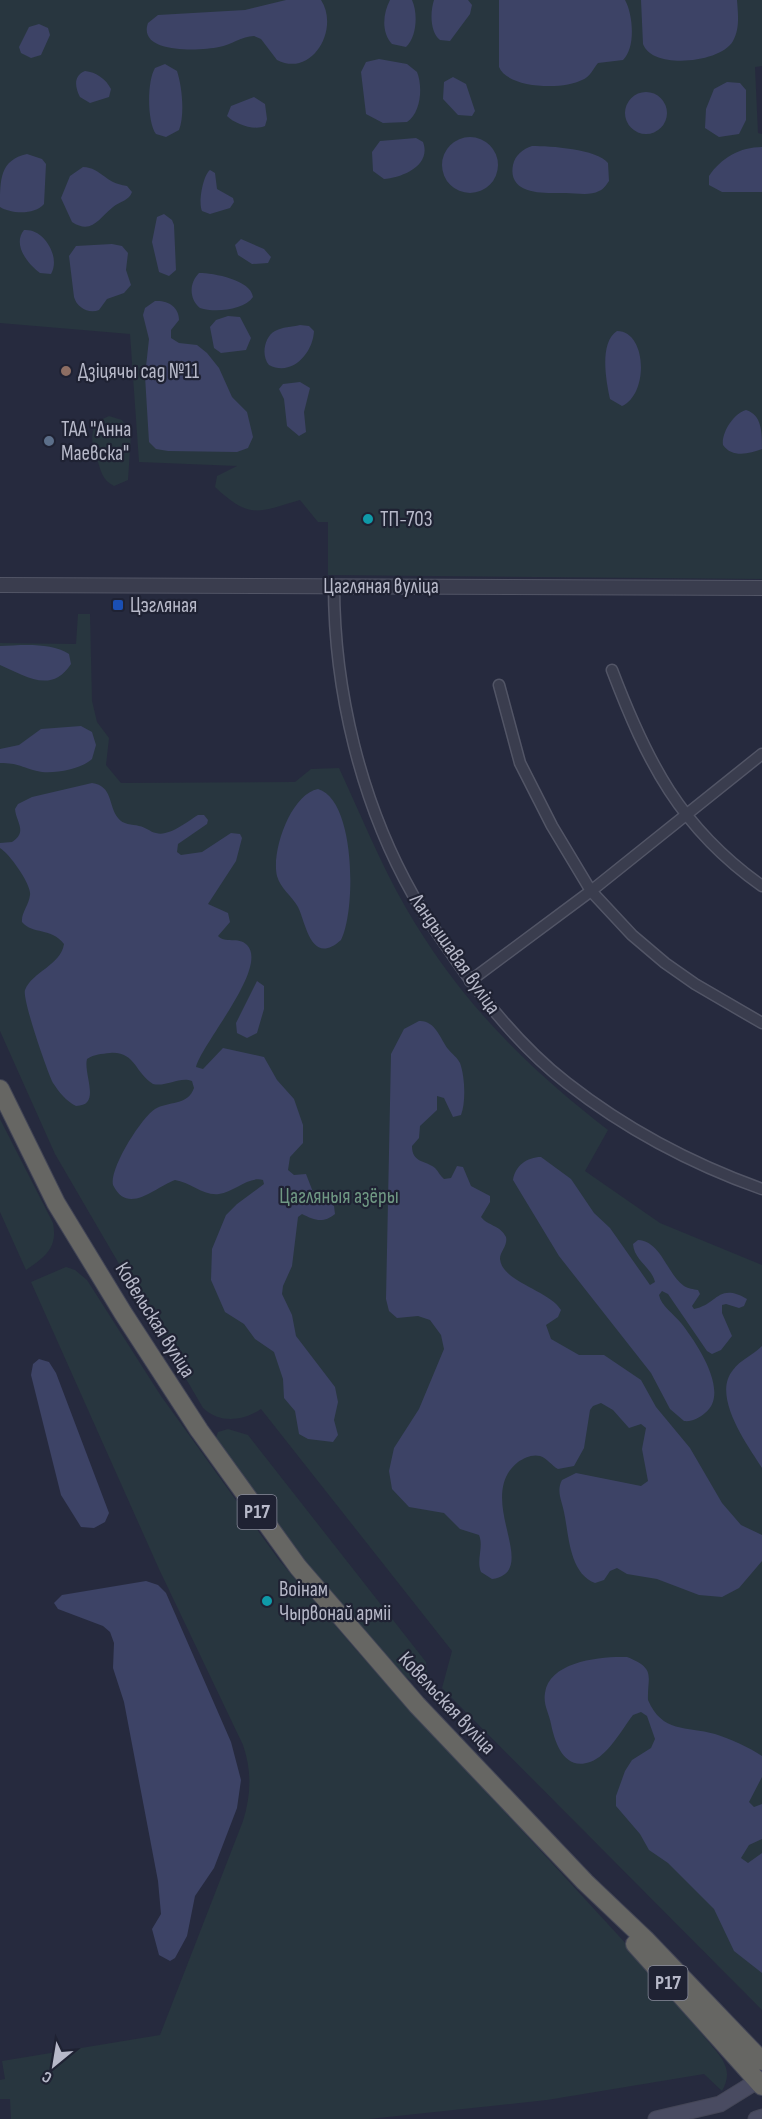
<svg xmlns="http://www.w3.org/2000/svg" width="762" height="2119" font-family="'Sofia Sans Condensed',sans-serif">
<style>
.green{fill:#28363f}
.water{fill:#3d4366}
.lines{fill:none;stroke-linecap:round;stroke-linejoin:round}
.minor-casing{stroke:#525566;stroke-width:13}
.tertiary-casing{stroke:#525566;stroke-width:16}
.secondary-casing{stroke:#444657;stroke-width:17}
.trunk-casing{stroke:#424556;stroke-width:20}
.minor{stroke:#3a3d4e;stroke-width:10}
.tertiary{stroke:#3a3d4e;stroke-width:14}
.secondary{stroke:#494b61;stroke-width:15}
.trunk{stroke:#666663;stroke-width:18}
.education-dot{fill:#8d6e63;stroke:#1f2233;stroke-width:2}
.service-dot{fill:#5c6f8a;stroke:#1f2233;stroke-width:2}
.culture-dot{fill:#0f9aa8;stroke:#1f2233;stroke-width:2}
.transit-dot{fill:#1a4fb4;stroke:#1f2233;stroke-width:2}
.labels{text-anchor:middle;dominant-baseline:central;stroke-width:4.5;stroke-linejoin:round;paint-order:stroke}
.shield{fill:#1f2233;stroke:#898c9c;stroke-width:1.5}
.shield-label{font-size:20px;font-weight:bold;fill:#b7b9c9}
.poi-label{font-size:21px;fill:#b7b9c9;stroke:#1f2233;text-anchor:start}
.street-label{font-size:21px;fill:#b7b9c9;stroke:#1f2233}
.park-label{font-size:21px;fill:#6f9883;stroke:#1f2233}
</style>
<rect width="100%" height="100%" fill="#262a3e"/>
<path class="green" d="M0,0H762V66L755,67L758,133L762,134V579L328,575V522H318L300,500C259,512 250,520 215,487L217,476L237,466L139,462L130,334L0,323Z
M109,416L122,420L131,434L128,480L114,486C102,480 101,471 97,459C90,440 88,424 109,416Z
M78,614H90L92,701L97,722L109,738L106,765L121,783L295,782L311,769L339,768C361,815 380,863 406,908C459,1000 526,1067 608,1130L585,1171L660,1223L762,1265V2010L442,1688L452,1651L261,1409C243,1421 220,1424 203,1408L55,1154L0,1031V643L76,644Z
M0,1119L53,1223C58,1248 45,1257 26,1270L0,1212Z
M66,1267L75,1270L87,1280L161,1396L279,1560L358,1652L629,1947L717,2052C727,2065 731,2075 722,2091L704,2074L547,2100L369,2119H11L10,2099H0V2080L5,2079L2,2061L160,2035L243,1821C251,1795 252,1771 243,1745L159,1569L31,1282Z
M228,1429L248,1435L426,1662L427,1672L422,1679L410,1680L400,1673L320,1584L215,1440L218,1432Z"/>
<path class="water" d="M286,0H321C340,29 312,78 277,60L261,39L254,36C242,36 231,45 219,47C200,51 137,54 148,23L158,15L245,10Z
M390,0H412C418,13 417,37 406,47L392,44C381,32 383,13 390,0Z
M434,0H468L472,5L470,14L450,41L440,40C430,32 430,12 434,0Z
M499,0H625C633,14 636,48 623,60L598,63C593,69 590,77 582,80C564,90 508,89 499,67Z
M641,0H737C738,14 740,29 733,41C721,63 652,70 643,44Z
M39,24L48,28L50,35L41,55L31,58L21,53L19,47L29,27Z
M379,59L407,64L417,72C423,87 421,113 407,122L383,123L366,114L361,72L366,62Z
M165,64L177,71C182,86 185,115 179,130L166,137L156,134C147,122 147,81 155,68Z
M85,71C96,72 106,79 111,89L109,97L90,103L80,97C75,87 73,76 85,71Z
M453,77L466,84L475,111L472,116L458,115L443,99L444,82Z
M727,82L740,83L746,90V120L739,134L719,137L705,128L706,109L714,89Z
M625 113a21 21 0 1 1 42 0a21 21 0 1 1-42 0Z
M254,97L265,104L267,119L265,126C254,131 235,124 227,116L231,106Z
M442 165a28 28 0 1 1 56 0a28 28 0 1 1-56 0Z
M416,138L423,142C432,166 401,178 384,179L373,171L372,152L380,141Z
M532,146C550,146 597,149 608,163L609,181C606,185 604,189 599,191C590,196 576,193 566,193C547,193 507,196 513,165C515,155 523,149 532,146Z
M762,147V192H722L709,185V176C721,158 740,147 762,147Z
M27,154L42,159L46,164L44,204C35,215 11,214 0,207C0,179 0,160 27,154Z
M83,167C102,168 104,183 127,186L132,192C129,201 120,201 113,207C99,218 92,235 72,222L61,198L70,176Z
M210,170L215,173L217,189L233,198L234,202L230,208L210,214L202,211C198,203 203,175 210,170Z
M164,214L172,220L174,225L176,270L169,276L159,272L152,242L157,217Z
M24,230C44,228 61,257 51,274L40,273C28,264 12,245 24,230Z
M241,239L264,249L271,257L268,263L252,264L238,255L235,245Z
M112,244L122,246L128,253L126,270L131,285L124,293L107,299L99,310C89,314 77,308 74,297L69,256L76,246Z
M199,273C214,273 251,280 253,297C244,310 215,313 200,308C189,299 189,283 199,273Z
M155,301C168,300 179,307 179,320L171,330V338L179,343L197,345L207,353L219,368L232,397L247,412L253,437L248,448L237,452L168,451L156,449L149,442L145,376L149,339L143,315L145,308Z
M228,316L240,317L251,338L246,350L221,353L214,348L210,327L216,320Z
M300,325L309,326L314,331C313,353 292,377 269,365C261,356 264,337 275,331C282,327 292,327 300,325Z
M617,331C647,331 649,394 622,406L610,399C606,380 599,343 617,331Z
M300,382L310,388L304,412L306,432L299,436L287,426L284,399L279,389L283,384Z
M746,410C762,415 762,432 762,449C749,454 732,458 723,445C721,433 734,413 746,410Z
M0,646C21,645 51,642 69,654L71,664C51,695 24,675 0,665Z
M81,726L92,732L96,745L92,759C82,769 51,775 37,771C20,767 19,763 0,763V749L19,745L41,729Z
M92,783C113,786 108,805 118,818C123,825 132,824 139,826C146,827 150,832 156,833C169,837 188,821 198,815H204L208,820L207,824L178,844L177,852L181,855L202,852L231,833L240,834L242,838L236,861L208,904L228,913L230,922L218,936C225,944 238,936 247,945C269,967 202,1043 196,1067L203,1069L223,1048L264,1057L277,1080L294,1099L303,1125V1143L290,1157L288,1170L294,1175L306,1174L313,1192L334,1206L335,1214C323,1224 314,1220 302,1214L298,1217L292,1266L283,1286L282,1294L292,1315L296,1336L335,1387L338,1402L334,1420L338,1435L333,1442L308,1439L299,1434L295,1411L284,1398L283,1379L274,1352L255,1339L244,1324L225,1312L211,1280L212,1249L226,1215L237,1204L264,1184L263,1180C249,1176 234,1192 219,1194C203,1196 190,1182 175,1180C155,1187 128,1216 113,1185C109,1169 141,1118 155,1109C168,1101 188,1106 194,1088L192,1081C180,1076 167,1087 153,1084C135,1073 135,1051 110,1053C101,1054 95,1054 87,1059C83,1074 102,1106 76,1106C66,1101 59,1092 53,1083C47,1071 22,999 25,990C32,972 61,965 64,944C51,927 33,935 22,922C21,913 29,905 30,895C32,885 9,853 0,848V843L12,842C28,832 16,822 15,809L18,804L32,797Z
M318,789C356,800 356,911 341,940C311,967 306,923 298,907C292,896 280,888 277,876C271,851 291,794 318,789Z
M257,981L264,986V1009L257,1033L247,1038L237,1033L236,1023Z
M419,1021C435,1020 440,1038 448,1049C452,1054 457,1057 460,1063C465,1077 466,1102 461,1115L453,1117L444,1098L437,1096V1110L420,1126L419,1138L412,1146C412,1163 425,1160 435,1168C439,1172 440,1176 444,1179L451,1178L457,1166L463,1167L471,1186L490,1196V1202L481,1217C488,1226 500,1225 506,1237C508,1246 500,1251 500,1259C502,1282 549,1290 561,1310L558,1317L546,1325L551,1339L579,1355H604L641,1380L656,1407L690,1448L722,1503L741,1525L762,1535V1561L739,1588L722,1597L699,1595L657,1579L627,1574L617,1568L610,1571L604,1580L595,1583C569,1573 569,1535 564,1512C562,1501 556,1491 562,1480L576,1473L641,1486L648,1481L642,1449L646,1428L641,1424L629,1428L613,1410L601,1403L593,1406L590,1410L584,1448L574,1466L558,1469C552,1466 547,1458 540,1456C532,1454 524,1458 518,1462C473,1498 543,1571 492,1579L481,1572C476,1560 484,1547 479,1535L460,1529L444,1513L409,1507L392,1489L389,1471L394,1448L419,1409L444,1349L441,1335L430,1320L418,1316L397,1318L389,1311L386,1299L391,1054L404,1029Z
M541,1157L571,1179L594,1213L610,1228L650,1285L655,1282C652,1268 634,1260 633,1244L638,1240C661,1241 667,1274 684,1286C689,1289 693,1289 698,1290L700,1294L692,1306L694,1309C717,1305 718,1282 747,1299L744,1306L739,1308L726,1304L722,1305V1313L732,1336L721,1350L712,1354L707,1351L668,1294L662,1291L659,1295C661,1306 674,1314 681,1323C696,1342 731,1393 705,1413C699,1418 692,1422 684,1421L670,1409L651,1373L559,1256L513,1180C515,1166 527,1157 541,1157Z
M762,1346V1468C748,1446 711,1396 733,1370C740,1360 753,1355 762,1346Z
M39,1359L49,1362L56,1373L109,1513L105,1522L94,1528L81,1527L61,1495L31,1375L33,1364Z
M146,1581L158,1585L166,1593L231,1742L241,1780L237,1808L214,1868L195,1896L187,1936L175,1958L170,1961L159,1955L152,1929L161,1914L158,1881L124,1702L113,1668L114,1643L110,1632L103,1626L58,1609L54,1603L62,1595Z
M627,1657C657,1669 647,1676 648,1700C662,1733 686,1726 715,1734C730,1739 749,1747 762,1756V1777L749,1802L754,1807L762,1804V1839L749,1845L741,1858L748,1863L762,1853V1973L734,1951L714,1909L668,1863L649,1850L640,1834L616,1806V1796L625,1771L632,1760L651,1748L655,1739L647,1716L641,1712L633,1715C622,1729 608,1756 590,1762C564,1771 555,1743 551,1724C549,1713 543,1705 545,1693C549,1661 602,1656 627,1657Z"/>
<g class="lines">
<g class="minor-casing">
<path id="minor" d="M334,585C334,691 361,803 413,895C425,917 441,938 455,959C487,1005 523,1049 567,1083C627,1130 692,1164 762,1189
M612,670C647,762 680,828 762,886
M499,685L520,763L552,826L591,891L632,935L665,963L695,984L762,1023
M470,981L591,891L762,754"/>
</g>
<g class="tertiary-casing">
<path id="tertiary" d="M0,585L762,588"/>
</g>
<g class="secondary-casing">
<path id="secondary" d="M656,2119L720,2104L762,2078
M756,2119L762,2117"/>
</g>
<g class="trunk-casing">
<path id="trunk" d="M0,1089L56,1203L123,1313L199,1430L298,1567L417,1705L585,1882L645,1939L762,2061
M635,1944L762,2086"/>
</g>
<use href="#minor" class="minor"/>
<use href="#tertiary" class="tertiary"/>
<use href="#secondary" class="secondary"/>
<use href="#trunk" class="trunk"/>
</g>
<circle class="education-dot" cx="66" cy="371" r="6"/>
<circle class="service-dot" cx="49" cy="441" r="6"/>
<g class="culture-dot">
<circle cx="368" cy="519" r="6"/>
<circle cx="267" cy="1601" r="6"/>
</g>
<rect class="transit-dot" x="112" y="599" width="12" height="12" rx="3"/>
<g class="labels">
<g class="shield">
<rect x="237.5" y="1495" width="39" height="34" rx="4.5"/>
<rect x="648.5" y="1966" width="39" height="34" rx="4.5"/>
</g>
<g class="shield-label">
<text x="257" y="1512">Р17</text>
<text x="668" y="1983">Р17</text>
</g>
<g class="poi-label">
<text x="78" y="371">Дзіцячы сад №11</text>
<text x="61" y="429">ТАА "Анна<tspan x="61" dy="24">Маевска"</tspan></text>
<text x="380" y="519">ТП-703</text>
<text x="130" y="605">Цэгляная</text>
<text x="279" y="1589">Воінам<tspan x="279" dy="24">Чырвонай арміі</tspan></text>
</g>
<g class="street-label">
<text x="381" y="586">Цагляная вуліца</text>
<text transform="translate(455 954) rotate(55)">Ландышавая вуліца</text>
<text transform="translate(155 1320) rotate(58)">Ковельская вуліца</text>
<text transform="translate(447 1703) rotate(47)">Ковельская вуліца</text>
</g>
<g class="park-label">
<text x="339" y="1196">Цагляныя азёры</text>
</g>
</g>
<g transform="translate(54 2065) rotate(210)" stroke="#1f2233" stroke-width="4.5" paint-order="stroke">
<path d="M0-4.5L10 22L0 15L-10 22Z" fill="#b7b9c9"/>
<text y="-9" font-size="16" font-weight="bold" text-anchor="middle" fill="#b7b9c9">С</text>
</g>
</svg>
